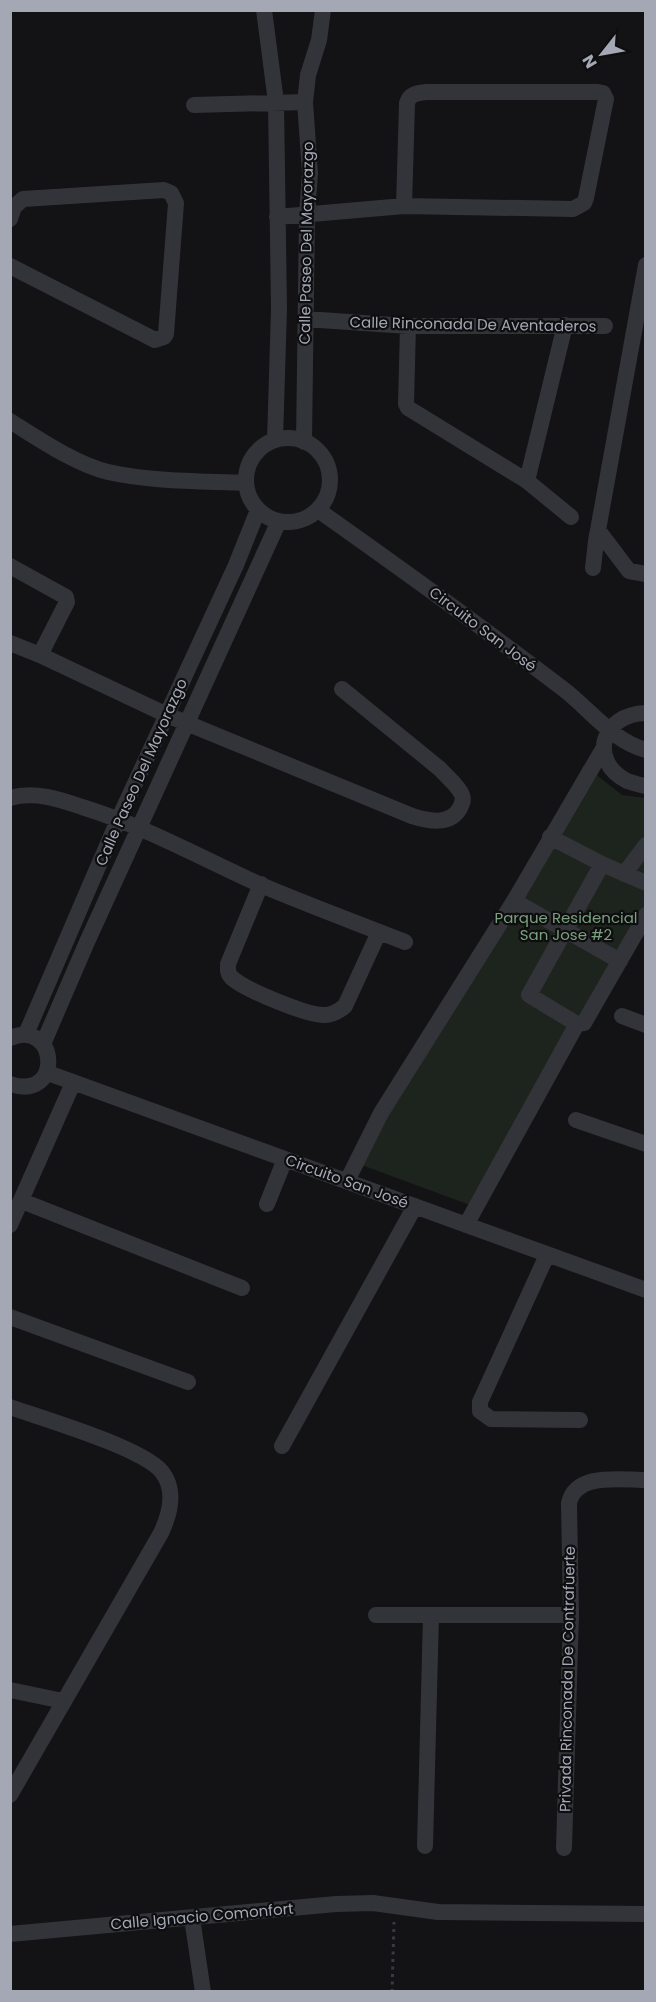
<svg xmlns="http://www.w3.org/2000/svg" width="656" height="2002" font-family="Poppins,sans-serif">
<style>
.green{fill:#1d241e}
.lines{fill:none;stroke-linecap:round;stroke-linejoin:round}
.path{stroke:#393b40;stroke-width:3;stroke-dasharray:3 4.5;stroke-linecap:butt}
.minor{stroke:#333439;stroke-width:16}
.labels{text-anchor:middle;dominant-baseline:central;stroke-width:4.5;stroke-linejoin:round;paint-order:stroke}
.street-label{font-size:15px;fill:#a4a8b5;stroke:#0e0d0f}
.park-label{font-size:15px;fill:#7ba07f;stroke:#0e0d0f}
</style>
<rect width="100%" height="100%" fill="#131214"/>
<path class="green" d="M584,765L622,795L645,798V916L478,1208L359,1164Z"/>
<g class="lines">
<path class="path" d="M392,1992L394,1922"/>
<path class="minor" d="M264,10L276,102L279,309L275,440
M194,105L305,102
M277,217L404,206L573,209L584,203L586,198L606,99L603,93L598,92H427C419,93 410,93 407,103L404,206
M10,219L14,207L23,199L164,190L171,193L176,203L166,334L164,337L155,340L10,266
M305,319L408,326H605
M408,326L406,404L408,408L527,481L571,517
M10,421C39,439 75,464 108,472C153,482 201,481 246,483
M246 480a42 42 0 1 1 84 0a42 42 0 1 1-84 0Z
M304,442L307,215L310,173L305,102L308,75L319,40L323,10
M527,481L565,325
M318,510C400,568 482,627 562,688C589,708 612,741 646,750
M598,530L629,571L646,574
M10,566L66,597L67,602L40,655
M593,568L596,541L646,265
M10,643L40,655L167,715L412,816C428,821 450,826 460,808C462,804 464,800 462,795C458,785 447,777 440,769L342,689
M646,713C601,714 588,761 627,781C633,783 640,785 646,786
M10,798C35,791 59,799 82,807C144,826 201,858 261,885C308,905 357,923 405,942
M550,837L602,864L646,883
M602,864L529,995L577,1024L584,1023L646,915
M624,874L646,845
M261,884L228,964C228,969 227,973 231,977C243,989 308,1016 325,1015C333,1015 339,1011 345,1006L379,932
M514,901L620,961
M622,1016L646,1025
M26,1034L119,818L236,565L258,510
M10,1038C58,1018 64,1102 10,1084
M43,1044L87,942L279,521
M48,1073L646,1290
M576,1120L646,1144
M347,1181L381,1113L514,901L603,749
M22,1201L242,1288
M267,1204L285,1159
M10,1225L73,1083
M466,1225L577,1024
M547,1255L480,1402V1411L491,1419L580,1420
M10,1317L188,1382
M10,1407C44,1419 143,1448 162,1472C176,1490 170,1514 161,1533L10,1795
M282,1446L415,1206
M376,1615H571
M10,1690L63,1701
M425,1846L431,1615
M564,1848L571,1615L569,1503C576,1472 621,1480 646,1480
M192,1918L203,1992
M10,1934L336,1904L373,1903L438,1912L646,1914"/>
</g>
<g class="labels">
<g class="street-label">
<text transform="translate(306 243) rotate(-89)">Calle Paseo Del Mayorazgo</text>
<text transform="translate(473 324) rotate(1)">Calle Rinconada De Aventaderos</text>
<text transform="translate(483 629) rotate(37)">Circuito San José</text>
<text transform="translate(141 772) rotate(-66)">Calle Paseo Del Mayorazgo</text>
<text transform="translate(347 1181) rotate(20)">Circuito San José</text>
<text transform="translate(567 1679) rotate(-89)">Privada Rinconada De Contrafuerte</text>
<text transform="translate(202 1916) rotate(-5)">Calle Ignacio Comonfort</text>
</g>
<g class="park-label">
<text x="566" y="917">Parque Residencial<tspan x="566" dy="17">San Jose #2</tspan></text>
</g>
</g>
<rect width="656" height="2002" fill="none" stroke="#a4a8b5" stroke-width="24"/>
<g transform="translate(602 54) rotate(239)" stroke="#0e0d0f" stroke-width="4.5" paint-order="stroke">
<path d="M0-4.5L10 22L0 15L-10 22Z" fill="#a4a8b5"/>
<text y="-9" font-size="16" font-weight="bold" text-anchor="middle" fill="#a4a8b5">N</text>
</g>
</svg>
